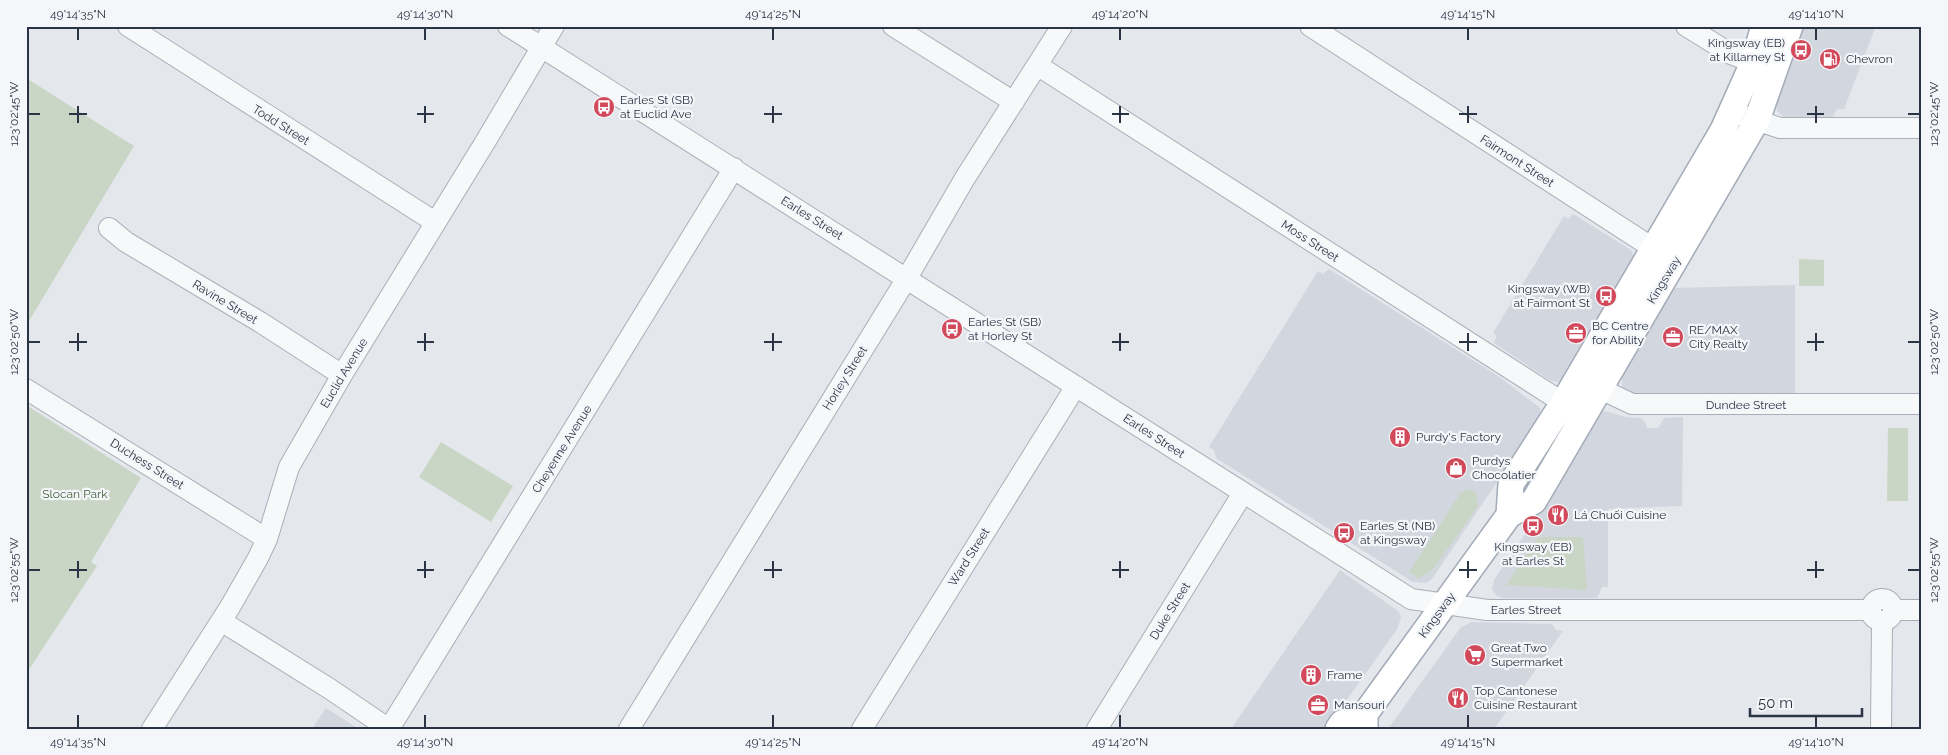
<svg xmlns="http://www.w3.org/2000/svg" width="1948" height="755" font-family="Raleway,sans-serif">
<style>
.built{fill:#d2d6de}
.green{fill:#c9d6c5}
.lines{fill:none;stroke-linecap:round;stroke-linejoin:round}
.minor-casing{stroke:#a9aeb7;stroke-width:22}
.major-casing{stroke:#a3abb8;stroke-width:28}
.minor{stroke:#f7f8fa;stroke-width:20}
.major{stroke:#fff;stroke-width:25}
.ticks{fill:none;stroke:#2b3445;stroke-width:2}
.labels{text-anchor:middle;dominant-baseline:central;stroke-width:4.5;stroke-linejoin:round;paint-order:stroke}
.poi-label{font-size:12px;fill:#2b3445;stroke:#f4f6f9;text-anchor:start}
.street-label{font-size:12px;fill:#2b3445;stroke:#f4f6f9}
.park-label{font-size:12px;fill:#3f6138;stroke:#f4f6f9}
.neatline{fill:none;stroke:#2b3445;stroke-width:2}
.ticks-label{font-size:12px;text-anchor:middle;fill:#2b3445}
</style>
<rect width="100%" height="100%" fill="#e4e7ec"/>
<path class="built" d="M1802,26H1876L1844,109H1837L1832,117H1784L1777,111L1776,103Z
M1573,214L1631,250L1634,258L1565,377L1558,382L1551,381L1494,343L1497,336L1493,333L1564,216L1568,219Z
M1329,269L1501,378L1540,408V418L1432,579L1426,583L1413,582L1216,458L1214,450L1209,447L1318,271L1323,274Z
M1795,285V394L1631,393L1622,387V376L1673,288Z
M1604,411L1626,417L1641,418L1645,422L1647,428H1658L1664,418L1683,417L1682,506L1608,509V587H1602L1597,598H1503L1497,596L1492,589L1494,580L1542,509L1598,416Z
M1340,570L1398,611L1401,617L1398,628L1326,729H1231Z
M1472,622L1552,624L1556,630L1563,631L1494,729H1388L1461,627Z
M326,708L359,729H312Z"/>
<path class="green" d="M26,78L134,146L26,326Z
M1799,259L1824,260V286H1799Z
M26,405L141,478L91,562L97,566L26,674Z
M1888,428H1908V501H1887Z
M441,442L513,486L491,522L419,477Z
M1466,489L1476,492L1478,506L1434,568L1419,579L1409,572L1458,497L1457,496Z
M1538,537H1583L1587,590L1506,585Z"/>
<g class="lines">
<g class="minor-casing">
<path id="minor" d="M128,26L435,222
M508,26L1411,599L1487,610H1871
M893,26L1014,102
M1310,26L1665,256
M1686,26L1731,54L1766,68
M1037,65L1576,411
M1732,112L1780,128H1922
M109,228L126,242L260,322L342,375
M1586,382L1632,404H1922
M26,389L267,539
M1871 610a11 11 0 1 1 22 0a11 11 0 1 1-22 0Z
M1894,610H1922
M221,621L330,689L389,729
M152,729L230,607L258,558L267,539L289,467L342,375L487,139L554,26
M389,729L734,168
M629,729L907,278L965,178L1062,26
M862,729L1076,386
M1097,729L1243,493
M1881,729L1882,622"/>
</g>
<g class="major-casing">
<path id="major" d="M1509,515L1511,484L1563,403L1723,130L1753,63L1764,26
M1338,729L1342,723L1365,714
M1365,729V714L1509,515L1534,501L1757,120L1790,26"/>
</g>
<use href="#minor" class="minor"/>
<use href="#major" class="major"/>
</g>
<path class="ticks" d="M78,28V40M425,28V40M773,28V40M1120,28V40M1468,28V40M1816,28V40M78,106V123M425,106V123M773,106V123M1120,106V123M1468,106V123M1816,106V123M28,114H40M69,114H87M417,114H434M764,114H782M1112,114H1129M1459,114H1477M1807,114H1824M1908,114H1920M78,333V351M425,333V351M773,333V351M1120,333V351M1468,333V351M1816,333V351M28,342H40M69,342H87M417,342H434M764,342H782M1112,342H1129M1459,342H1477M1807,342H1824M1908,342H1920M78,561V578M425,561V578M773,561V578M1120,561V578M1468,561V578M1816,561V578M28,570H40M69,570H87M417,570H434M764,570H782M1112,570H1129M1459,570H1477M1807,570H1824M1908,570H1920M78,715V728M425,715V728M773,715V728M1120,715V728M1468,715V728M1816,715V728"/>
<defs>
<g id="bus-disc" transform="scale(1.125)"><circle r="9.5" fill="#d1495b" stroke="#f4f6f9"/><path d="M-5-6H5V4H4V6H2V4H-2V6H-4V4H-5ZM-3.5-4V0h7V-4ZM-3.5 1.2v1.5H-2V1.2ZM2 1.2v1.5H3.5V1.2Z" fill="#fff"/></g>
<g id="fuel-disc" transform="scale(1.125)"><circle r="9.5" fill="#d1495b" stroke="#f4f6f9"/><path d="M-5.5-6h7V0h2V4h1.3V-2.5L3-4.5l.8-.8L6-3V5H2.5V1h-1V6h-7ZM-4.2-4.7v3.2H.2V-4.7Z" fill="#fff"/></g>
<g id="office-disc" transform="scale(1.125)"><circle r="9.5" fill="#d1495b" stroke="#f4f6f9"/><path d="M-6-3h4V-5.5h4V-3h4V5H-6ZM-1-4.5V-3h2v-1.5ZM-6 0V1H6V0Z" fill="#fff"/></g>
<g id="building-disc" transform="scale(1.125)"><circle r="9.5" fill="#d1495b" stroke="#f4f6f9"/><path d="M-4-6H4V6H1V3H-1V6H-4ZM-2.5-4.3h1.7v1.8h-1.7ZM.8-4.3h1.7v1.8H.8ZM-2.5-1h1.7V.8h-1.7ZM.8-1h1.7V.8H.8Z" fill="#fff"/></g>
<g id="shop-disc" transform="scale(1.125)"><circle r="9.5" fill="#d1495b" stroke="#f4f6f9"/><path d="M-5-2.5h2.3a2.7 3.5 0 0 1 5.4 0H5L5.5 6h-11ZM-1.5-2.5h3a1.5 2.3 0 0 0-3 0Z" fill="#fff"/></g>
<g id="restaurant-disc" transform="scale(1.125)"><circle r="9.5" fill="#d1495b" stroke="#f4f6f9"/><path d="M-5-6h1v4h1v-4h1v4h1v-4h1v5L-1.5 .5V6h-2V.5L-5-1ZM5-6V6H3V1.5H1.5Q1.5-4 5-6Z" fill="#fff"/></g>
<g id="supermarket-disc" transform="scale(1.125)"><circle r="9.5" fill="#d1495b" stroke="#f4f6f9"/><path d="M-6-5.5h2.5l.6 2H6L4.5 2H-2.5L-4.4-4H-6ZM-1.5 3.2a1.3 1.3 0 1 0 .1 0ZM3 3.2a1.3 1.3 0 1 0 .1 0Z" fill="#fff"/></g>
</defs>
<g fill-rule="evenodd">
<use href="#bus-disc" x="1801" y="50"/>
<use href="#fuel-disc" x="1830" y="59"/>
<use href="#bus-disc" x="604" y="107"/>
<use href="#bus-disc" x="1606" y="296"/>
<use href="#bus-disc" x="952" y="329"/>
<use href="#office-disc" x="1576" y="333"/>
<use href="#office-disc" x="1673" y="337"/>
<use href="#building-disc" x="1400" y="437"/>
<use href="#shop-disc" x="1456" y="468"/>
<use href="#restaurant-disc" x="1558" y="515"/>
<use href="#bus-disc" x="1533" y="526"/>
<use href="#bus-disc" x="1344" y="533"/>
<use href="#supermarket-disc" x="1475" y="655"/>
<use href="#building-disc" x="1311" y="675"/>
<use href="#restaurant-disc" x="1458" y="698"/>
<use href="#office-disc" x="1318" y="705"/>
</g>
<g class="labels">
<g class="poi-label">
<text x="1785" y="43" text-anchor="end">Kingsway (EB)<tspan x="1785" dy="14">at Killarney St</tspan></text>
<text x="1846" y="59">Chevron</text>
<text x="620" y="100">Earles St (SB)<tspan x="620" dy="14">at Euclid Ave</tspan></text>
<text x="1590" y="289" text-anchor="end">Kingsway (WB)<tspan x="1590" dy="14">at Fairmont St</tspan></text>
<text x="968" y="322">Earles St (SB)<tspan x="968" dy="14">at Horley St</tspan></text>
<text x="1592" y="326">BC Centre<tspan x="1592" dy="14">for Ability</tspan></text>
<text x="1689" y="330">RE/MAX<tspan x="1689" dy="14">City Realty</tspan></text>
<text x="1416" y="437">Purdy's Factory</text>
<text x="1472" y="461">Purdys<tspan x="1472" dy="14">Chocolatier</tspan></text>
<text x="1574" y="515">Lá Chuối Cuisine</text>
<text x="1360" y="526">Earles St (NB)<tspan x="1360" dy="14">at Kingsway</tspan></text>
<text x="1533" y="547" text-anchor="middle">Kingsway (EB)<tspan x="1533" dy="14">at Earles St</tspan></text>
<text x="1491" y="648">Great Two<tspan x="1491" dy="14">Supermarket</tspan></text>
<text x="1327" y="675">Frame</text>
<text x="1474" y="691">Top Cantonese<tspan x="1474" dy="14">Cuisine Restaurant</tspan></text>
<text x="1334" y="705">Mansouri</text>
</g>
<g class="street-label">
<text transform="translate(281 125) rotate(32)">Todd Street</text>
<text transform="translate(1517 161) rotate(33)">Fairmont Street</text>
<text transform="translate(812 218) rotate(32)">Earles Street</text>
<text transform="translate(1310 241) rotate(33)">Moss Street</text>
<text transform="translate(1664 280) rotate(-59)">Kingsway</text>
<text transform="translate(225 302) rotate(31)">Ravine Street</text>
<text transform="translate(344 373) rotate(-59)">Euclid Avenue</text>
<text transform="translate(845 378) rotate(-58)">Horley Street</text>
<text x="1746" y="405">Dundee Street</text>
<text transform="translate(1154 436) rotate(33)">Earles Street</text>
<text transform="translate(562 449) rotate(-58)">Cheyenne Avenue</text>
<text transform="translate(147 464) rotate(32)">Duchess Street</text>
<text transform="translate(969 557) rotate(-58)">Ward Street</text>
<text x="1526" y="610">Earles Street</text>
<text transform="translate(1170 611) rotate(-58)">Duke Street</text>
<text transform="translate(1437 615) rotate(-54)">Kingsway</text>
</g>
<g class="park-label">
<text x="75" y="494">Slocan Park</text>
</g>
</g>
<rect width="1948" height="755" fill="none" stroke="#f4f6f9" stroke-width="55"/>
<path d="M1750 708v8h112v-8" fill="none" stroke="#2b3445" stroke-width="2.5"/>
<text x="1758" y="708" font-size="15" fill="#2b3445" stroke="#f4f6f9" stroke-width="4" paint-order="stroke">50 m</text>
<rect x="28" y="28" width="1892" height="700" class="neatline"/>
<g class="ticks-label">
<text x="78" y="18">49°14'35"N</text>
<text x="425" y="18">49°14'30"N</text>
<text x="773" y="18">49°14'25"N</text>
<text x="1120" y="18">49°14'20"N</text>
<text x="1468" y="18">49°14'15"N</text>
<text x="1816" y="18">49°14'10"N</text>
<text transform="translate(1934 114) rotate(-90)" y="4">123°02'45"W</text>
<text transform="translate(14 114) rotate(-90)" y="4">123°02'45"W</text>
<text transform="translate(1934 342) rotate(-90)" y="4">123°02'50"W</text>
<text transform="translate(14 342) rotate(-90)" y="4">123°02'50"W</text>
<text transform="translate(1934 570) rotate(-90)" y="4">123°02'55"W</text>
<text transform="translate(14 570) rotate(-90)" y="4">123°02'55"W</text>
<text x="78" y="746">49°14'35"N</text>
<text x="425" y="746">49°14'30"N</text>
<text x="773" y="746">49°14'25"N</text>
<text x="1120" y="746">49°14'20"N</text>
<text x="1468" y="746">49°14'15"N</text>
<text x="1816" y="746">49°14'10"N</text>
</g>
</svg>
